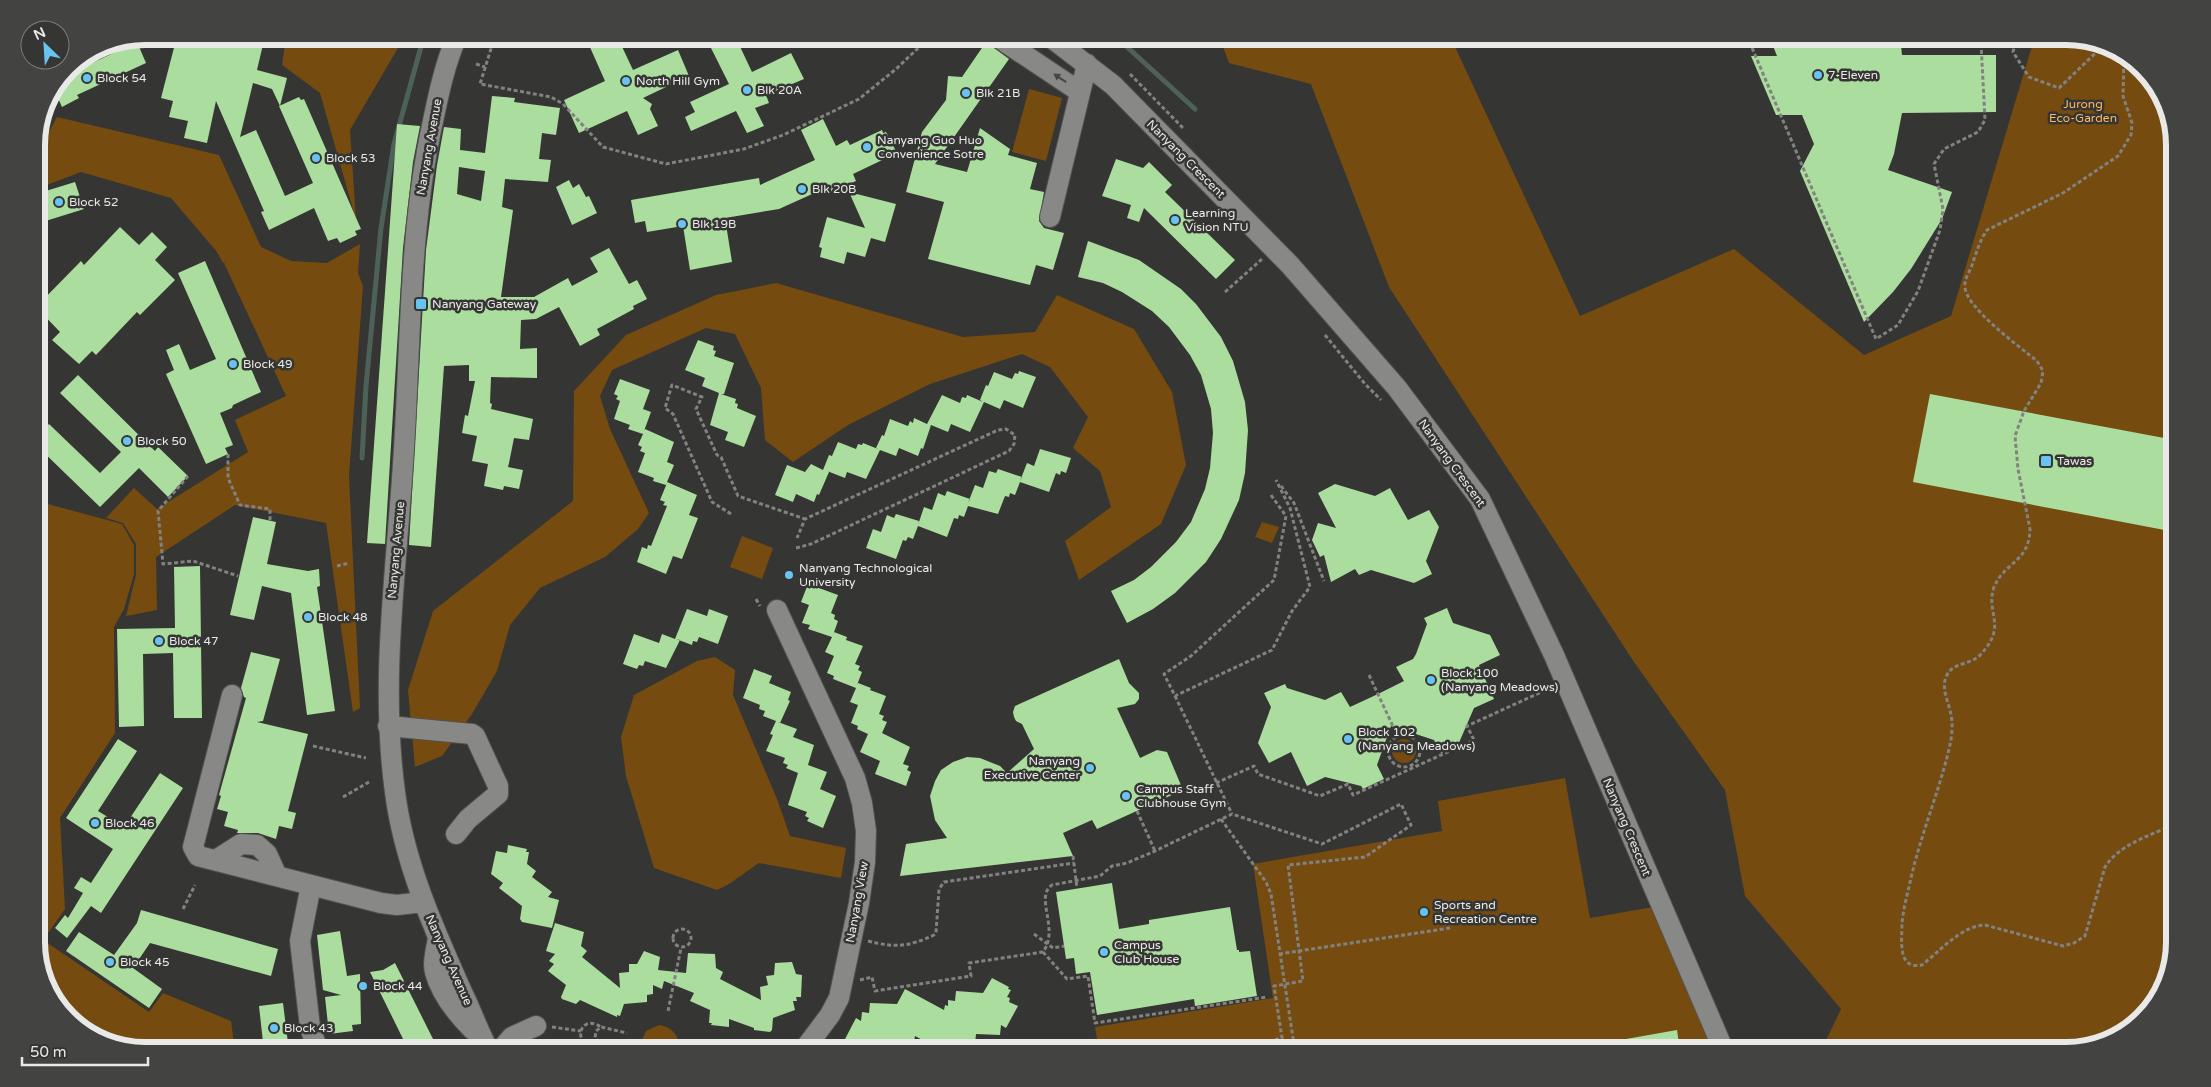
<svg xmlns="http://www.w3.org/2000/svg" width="2211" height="1087" font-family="'Varela Round',sans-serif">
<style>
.green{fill:#754b10}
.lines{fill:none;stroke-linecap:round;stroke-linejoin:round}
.stream{stroke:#4e6158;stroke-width:5}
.building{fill:#abdd9e;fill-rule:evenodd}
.minor-casing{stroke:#525250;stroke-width:22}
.path{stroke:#828280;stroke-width:3;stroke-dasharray:4 2.5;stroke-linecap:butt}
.minor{stroke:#888986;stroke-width:20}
.oneway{fill:#464644}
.poi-dot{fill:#69c3f1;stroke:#353533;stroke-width:2}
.labels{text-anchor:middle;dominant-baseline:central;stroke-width:5;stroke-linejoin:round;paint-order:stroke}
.poi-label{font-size:12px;fill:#e9e9e8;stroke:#353533;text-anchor:start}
.park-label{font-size:12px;fill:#fdb761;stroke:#353533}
.street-label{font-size:12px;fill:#e9e9e8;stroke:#353533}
.rim{fill:none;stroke:#e9e9e8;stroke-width:6}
</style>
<rect width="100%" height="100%" fill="#353533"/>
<path class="green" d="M286,36H405L350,130L356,220L320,93L282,65Z
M1219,36H1450L1580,316L1734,249L1864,355L1951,316L2035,36H2066L2114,47L2157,85L2165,109L2171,174L2175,181V942L2164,990L2126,1033L2067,1051H1821L1841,1009L1745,896L1725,790L1634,662L1389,287L1311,84L1229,63Z
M1029,89L1062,98L1046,161L1012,152Z
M57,117L219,155L261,247L291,261L327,263L360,244L358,273L363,286L349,476L360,708L353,712L326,523L235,505L156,557L157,610L126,616L136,575V544L123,523L106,518L134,488L157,509L248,452L235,420L286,396L224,263L227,261L223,263L217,252L171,198L81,172L36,189V156Z
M776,283L963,337L1035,332L1057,295L1134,329L1172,392L1186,465L1161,524L1079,580L1065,541L1111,507L1100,471L1073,448L1088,417L1050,367L1022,354L930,384L848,425L793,462L765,440L761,388L735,334L706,328L612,370L600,396L610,429L649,513L638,529L605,557L540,588L510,625L497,671L472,714L442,756L415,767L408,690L433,611L573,501L574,391L626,335L716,295Z
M36,496L44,503L122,524L134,545V574L124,609L114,627L115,733L60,818L65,909L43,940L149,1012L163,993L231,1021L235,1051H145L97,1040L55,1003L37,950L36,667L39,659L36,653Z
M1262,522L1279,527L1272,543L1255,537Z
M742,536L773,548L762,579L730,567Z
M715,657L735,670L733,695L777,799L790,836L846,848L841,878L759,863L729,884L717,890L654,868L626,776L621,737L634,695L697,661Z
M1392 751a12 12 0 1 1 24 0a12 12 0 1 1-24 0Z
M1565,778L1590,918L1659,906L1722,1051H1099L1095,1027L1273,998L1253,864L1442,831L1438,801Z
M659,1025C673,1027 681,1037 678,1051H641L640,1044L646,1031Z"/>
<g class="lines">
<path class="stream" d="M1115,36L1195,109
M362,458L366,386L381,228L394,144L424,36"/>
</g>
<path class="building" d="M177,36H265L257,70L287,78L280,106L272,89L253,83L240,137L256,130L285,196L313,183L279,106L299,97L301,100L304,99L361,229L355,231L357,235L340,243L337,238L328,241L314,208L269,230L261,212L264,211L216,101L207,143L184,138L188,121L169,117L173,101L161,98Z
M585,36H617L633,70L678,50L689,76L643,98L652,104L650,109L658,126L638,135L627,111L579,133L564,100L605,81Z
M705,36H735L752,72L791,53L804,79L766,95L769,103L755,108L764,126L747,133L736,111L691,131L685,117L695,112L690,102L729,84Z
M1769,36H1900L1902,55H1996V112L1902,113L1894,154L1888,170L1952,192L1942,219L1911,269L1893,292L1864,322L1800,171L1814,144L1802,115H1776L1751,56H1777Z
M137,42L146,63L77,95L79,98L62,107L54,89L68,68L71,73Z
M986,42L1009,59L935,164L967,172L980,128L1010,149L1008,155L1037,163L1030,189L1044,192L1039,221L1044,228L1064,233L1053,270L1036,265L1030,285L928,259L944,202L906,192L922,132L946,100L948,76L962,77Z
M492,96L515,98L514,102L560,108L556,135L542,133L539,159L551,160L548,182L505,179L502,207L513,210L501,297H534L568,278L572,286L598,272L590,258L609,248L629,284L637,280L647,299L633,306L634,309L597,329L600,335L580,346L559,307L536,319L521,320L520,349L537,348V378L491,377L490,403L492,404L491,409L533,419L529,440L514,438L509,463L508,467L523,470L519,489L504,486L503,490L484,486L488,464L472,461L477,436L462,433L465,415L468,416L475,381H469V365L444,366L431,547L409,545L426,250L437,165L444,127L461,129L460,150L485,153ZM459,167L485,171L481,201L457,194Z
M823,119L836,146L847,140L850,145L882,130L883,133L886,132L897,153L853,174L856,181L828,194L830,186L779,209L725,218L732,262L690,270L683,226L647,232L645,221L635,223L631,200L759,178L760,185L815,160L801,130Z
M397,124L420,126L413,162L403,248L385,544L367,543Z
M1116,159L1143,168L1149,162L1172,185L1165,192L1235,260L1216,279L1144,208L1139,222L1127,218L1131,205L1102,196Z
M569,180L573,188L579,184L586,197L589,196L597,213L572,225L556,187Z
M75,182L84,209L36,224V194Z
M849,192L896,204L885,242L871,238L865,257L847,252L844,264L820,257L822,248L819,247L827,217L865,228Z
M120,227L139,245L152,232L167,247L155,260L175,280L140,315L137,312L96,355L92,351L79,364L52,340L60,332L36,307L81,261L84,265Z
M1088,241L1139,260L1181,289L1196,304L1221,337L1233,361L1245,402L1248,430L1245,473L1239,500L1221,539L1206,562L1175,593L1153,609L1127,623L1111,591L1134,580L1151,567L1176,542L1191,522L1205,489L1210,468L1213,433L1211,409L1201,375L1190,355L1169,327L1152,311L1122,292L1103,283L1078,277Z
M205,261L261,392L233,405L232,408L220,413L233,445L225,448L228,454L206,464L166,374L174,370L166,350L179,344L190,370L216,359L178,273Z
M698,340L714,346L713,350L716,351L714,356L734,363L724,394H721L736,399L735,403L738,404L737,408L756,416L744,447L725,440L728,432L710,425L719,393L702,386L705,378L685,370Z
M1019,371L1036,377L1023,408L1004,400L1000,409L984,402L970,432L951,424L948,432L931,425L923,449L921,448L918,456L899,448L896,456L880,450L866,479L847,472L845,478L827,471L829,472L819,495L817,494L814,502L796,494L793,502L775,495L787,465L805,472L811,464L823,470L829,455L832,456L838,442L856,449L858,444L862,445L863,443L878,449L876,448L882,435L884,436L890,419L908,426L910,421L913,423L914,418L927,424L942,395L960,403L962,397L966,398L967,395L983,402L980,400L986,385L988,386L994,372L1012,379L1015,373L1018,374Z
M78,375L155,451L158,447L188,476L168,497L139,468L100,507L36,445V437L49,424L100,473L121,452L60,393Z
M620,379L650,390L643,409L651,412L644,431L645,429L674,442L667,462L674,465L667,482L697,495L689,515L698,518L682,559L673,556L666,574L637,562L642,547L647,549L648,545L651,546L667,506L663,505L665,502L660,500L667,483L666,485L653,481L654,478L638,472L645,453L640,451L642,447L638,445L643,434L628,429L630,425L614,419L620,401L616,399L618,396L614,394Z
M1930,394L2175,440V532L1913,482Z
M1040,449L1071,458L1066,473L1061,471L1060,475L1056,473L1049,492L1020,482L1015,495L1010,493L1009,497L1005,496L998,514L968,506L964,517L959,515L958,519L954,518L947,537L918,526L913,539L908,537L906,541L903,540L896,559L866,548L873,529L881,532L887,515L894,518L896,514L919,521L918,525L924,507L932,510L938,493L945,496L947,491L970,499L968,503L975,485L983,488L989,471L996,473L998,469L1022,477L1020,481L1027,463L1034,466Z
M1335,484L1375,496L1390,488L1408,520L1429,510L1439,527L1426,561L1432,574L1414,583L1371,570L1359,575L1355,569L1331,582L1324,555L1320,557L1312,540L1318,523L1336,528L1318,493Z
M253,517L276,522L267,564L308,571L319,569L320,586L317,587L335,711L307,715L291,593L262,586L254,620L230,615Z
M200,566L202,718H174L173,653L143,654L144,726L119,727L117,629L175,628L174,567Z
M808,584L838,595L831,613L835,615L834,619L838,621L833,635L834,632L847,637L846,640L863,646L855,664L860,666L858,670L862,672L857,685L858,683L871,688L870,690L886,696L879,714L884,716L882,720L887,722L882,733L910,747L903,764L909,766L907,770L911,772L906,786L875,774L880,761L860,752L868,734L857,729L858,726L851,723L858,705L850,702L856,688L833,679L834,676L827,673L834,656L825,652L832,637L808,629L810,625L802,623L809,605L801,602Z
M1447,608L1453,623L1490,635L1500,655L1479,665L1494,699L1474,708L1458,745L1441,753L1434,740L1391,726L1377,765L1384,779L1363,789L1361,786L1325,777L1307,786L1291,752L1269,763L1258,743L1271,707L1264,693L1285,684L1287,688L1325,700L1341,692L1350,707L1378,694L1404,681L1396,667L1413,659L1416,654L1427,624L1424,618Z
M687,609L707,616L709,609L728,616L718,644L699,637L697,642L693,641L692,645L676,639L680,640L666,668L645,661L643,666L639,665L637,669L623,664L634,634L659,643L662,634L675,639Z
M251,652L280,659L263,721L257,722L308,734L288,811L296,813L292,829L279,826L276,839L258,833H237L238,830L224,826L228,812L217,809L221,796L219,795L246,698L244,697L241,688Z
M1119,659L1129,683L1139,693V699L1135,704L1117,708L1140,758L1157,750L1167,752L1183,790L1097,829L1092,820L1063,833L1073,856L900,876L906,844L947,838L935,820L930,796L935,781L941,770L953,762L967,757L980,758L1000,766L1007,773L1034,749L1022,724L1016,721L1014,717L1013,712L1015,706Z
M754,669L772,676L769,683L791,692L788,700L790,701L780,723L778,722L797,729L793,737L814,745L808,765L827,772L820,789L836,796L823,828L807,821L809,818L805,816L807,812L788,805L798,773L786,768L788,765L783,763L785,758L766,751L773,735L770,734L776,721L763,716L765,711L759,709L760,705L743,698Z
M118,739L137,751L98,811L124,827L160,773L183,788L101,913L91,906L67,938L55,928L65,915L68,918L83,893L74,888L81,877L91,883L113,849L66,818Z
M508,845L527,849L526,852H529L527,864L536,871L532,877L552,892L548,897L559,900L552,928L522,922L520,919L522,906L499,888L503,883L491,874L496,851L507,853Z
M1112,883L1119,929L1149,924V920L1230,907L1237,950H1239V952L1250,951L1257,996L1195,1006L1194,999L1097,1015L1090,972L1076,974L1074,958L1066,959L1056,892Z
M141,910L278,949L271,976L150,943L133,968L162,989L149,1008L66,951L79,932L114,955L137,923Z
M555,923L584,932L581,946L587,951L582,957L620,988L619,973L629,972V964H637L644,951L660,957L658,970L686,973L688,953L715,954L716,968L723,972L720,979L761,1000L760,987L768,985L766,976L774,975L775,963L792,962L796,974L802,975L801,997H796L797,1001H793L795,1010L773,1018L772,1030L770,1032L754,1030V1028L729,1019V1027L711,1025L712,1023H709L710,1010L690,1001L694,993L664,981L662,989L653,985V994L647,995V1002L624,1004L620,1016L617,1015V1017L580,1000L576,1004L562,999L561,997L566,985L548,971L554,964L549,961L555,954L546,951Z
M340,931L347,976L360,974L361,1024L352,1025L353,1031L329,1034L325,997L341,995L323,990L317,935Z
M395,963L439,1051H409L370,972L383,970Z
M992,978L1009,987L1008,989L1011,990L1007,997L1010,998L1009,1002L1018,1006L1006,1028L1001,1025L1000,1035L976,1034L975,1044L965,1043L961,1051H943L915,1036L913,1047L889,1046V1051H851L854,1045L844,1041L856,1018L861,1021L862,1012L869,1013L870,1003L897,1004L905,989L944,1010L945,1005L948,1006V1000L955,1001L956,991L983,993Z
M283,1003L289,1051H264L259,1006Z
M1677,1030L1680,1051H1599L1598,1044Z"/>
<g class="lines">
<g class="minor-casing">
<path id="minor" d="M457,36C445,64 439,92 433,121C408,234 411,350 403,464C396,574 380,682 395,792C404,863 434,929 463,994C472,1012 479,1033 489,1051
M996,36L1080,92
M1049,36L1113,85L1290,265L1397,388L1480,499L1554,655L1724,1051
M1050,217L1087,64
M777,610L855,778L862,803L866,831L865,862L859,903L839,998L830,1015L803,1051
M232,695L193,847L198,856L381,903L397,905L423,902
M388,726L472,734L475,736L498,786V794L468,819L456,834
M216,860L241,844L257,845L267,854L277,876
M311,885L300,941L310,1027L318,1051
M438,937C437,947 432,962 435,972C441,994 457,1014 473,1030
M500,1051L512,1037L536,1026"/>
</g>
<path class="path" d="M495,36L480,84L551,97L563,104L603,147L666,164L744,149L783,135L859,99L896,69L931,36
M1747,36L1876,339L1898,325L1918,291L1940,230L1943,209L1934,164L1944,149L1978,132L1985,120L1981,43L1983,36
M2017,36L2013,52L2029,77L2059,88L2104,45
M2124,56L2123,96L2132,123L2131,135L2118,156L2063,193L1987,230C1980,240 1977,251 1973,262C1971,271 1964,277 1965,287C1966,308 2020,347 2037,361L2043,371L2041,383L2024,411L2015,436L2018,469L2030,529C2029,563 2005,561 1994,587C1985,613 2008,625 1981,654C1972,665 1953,662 1947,675C1940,688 1949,702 1951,715C1953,724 1952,736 1950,745C1939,793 1919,838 1909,887C1906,899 1903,911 1902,924C1902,940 1897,970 1922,965C1940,951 1961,926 1985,925L2063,946L2074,943L2085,936L2105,867C2119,844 2152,835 2175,824
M476,64L485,67
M1130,74L1183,128
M1225,292L1262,259
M1325,335L1365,384L1381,400
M228,454V478L240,505L270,509V521
M188,476L158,511L163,564L193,561L238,576
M1281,486L1294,503L1324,581
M1271,495L1286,516L1274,580L1191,656L1164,674L1175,696L1272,650L1292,611L1310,587L1290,508L1276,480
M731,514L712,502L673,414L665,408L672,385L702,397L696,409L717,455L721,457L738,496L805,519
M796,548L811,544L1009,451L1014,444L1015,435L1006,429L998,430L805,519L797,538
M337,566L349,563
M756,599L760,606
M1369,675L1398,737
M1175,696L1232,814
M1388 751a16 16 0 1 1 32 0a16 16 0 1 1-32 0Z
M313,746L366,758
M1216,783L1254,766L1258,774L1320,796L1348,784L1353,795L1474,740L1467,726L1548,689
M343,797L369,782
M1137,811L1155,851
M1221,819L1266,882L1271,894L1295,1051
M1073,856L1077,888
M183,909L195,885
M673 938a9 9 0 1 1 18 0a9 9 0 1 1-18 0Z
M1034,934L1053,948L1064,946
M868,941C895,948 908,947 934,935L936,933L939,889L944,882L1074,863
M1043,952L1067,979L1088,976L1095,1023L1267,997
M1279,954L1450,928
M860,980L872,977L875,991L971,976L969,963L1043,952C1060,929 1034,897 1052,885L1100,876L1112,866L1127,863L1155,851L1232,814L1322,844L1401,804L1411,825L1365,857L1288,865L1303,981L1274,986L1282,1038L1274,1040
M668,1011L681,948
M552,1027L581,1031
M598,1042C572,1052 577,1011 601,1027
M624,1048L598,1042L595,1038L596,1031L601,1027L627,1033"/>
<use href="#minor" class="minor"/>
</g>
<defs><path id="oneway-solid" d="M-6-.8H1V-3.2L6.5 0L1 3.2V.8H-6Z" transform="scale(1.25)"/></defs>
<use class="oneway" href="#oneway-solid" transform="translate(1060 78) rotate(-146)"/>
<g class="poi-dot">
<circle cx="1818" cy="75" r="5"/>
<circle cx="87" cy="78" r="5"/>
<circle cx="626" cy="81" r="5"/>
<circle cx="747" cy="90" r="5"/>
<circle cx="966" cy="93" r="5"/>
<circle cx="867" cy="147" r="5"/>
<circle cx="316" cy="158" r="5"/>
<circle cx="802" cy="189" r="5"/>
<circle cx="59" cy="202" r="5"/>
<circle cx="1175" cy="220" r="5"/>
<circle cx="682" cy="224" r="5"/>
<rect x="415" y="298" width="12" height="12" rx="2.5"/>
<circle cx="233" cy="364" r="5"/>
<circle cx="127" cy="441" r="5"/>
<rect x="2040" y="455" width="12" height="12" rx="2.5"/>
<circle cx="789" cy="575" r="5"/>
<circle cx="308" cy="617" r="5"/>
<circle cx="159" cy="641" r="5"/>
<circle cx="1431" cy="680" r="5"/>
<circle cx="1348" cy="739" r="5"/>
<circle cx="1090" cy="768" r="5"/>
<circle cx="1126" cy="796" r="5"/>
<circle cx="95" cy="823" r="5"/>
<circle cx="1424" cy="912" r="5"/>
<circle cx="1104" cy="952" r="5"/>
<circle cx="110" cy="962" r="5"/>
<circle cx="363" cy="986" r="5"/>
<circle cx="274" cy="1028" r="5"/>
</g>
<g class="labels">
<g class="poi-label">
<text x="1828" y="75">7-Eleven</text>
<text x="97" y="78">Block 54</text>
<text x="636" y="81">North Hill Gym</text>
<text x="757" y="90">Blk 20A</text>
<text x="976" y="93">Blk 21B</text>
<text x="877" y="140">Nanyang Guo Huo<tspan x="877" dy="14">Convenience Sotre</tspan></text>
<text x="326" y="158">Block 53</text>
<text x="812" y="189">Blk 20B</text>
<text x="69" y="202">Block 52</text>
<text x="1185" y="213">Learning<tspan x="1185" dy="14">Vision NTU</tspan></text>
<text x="692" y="224">Blk 19B</text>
<text x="432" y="304">Nanyang Gateway</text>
<text x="243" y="364">Block 49</text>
<text x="137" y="441">Block 50</text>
<text x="2057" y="461">Tawas</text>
<text x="799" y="568">Nanyang Technological<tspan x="799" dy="14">University</tspan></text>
<text x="318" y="617">Block 48</text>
<text x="169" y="641">Block 47</text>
<text x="1441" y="673">Block 100<tspan x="1441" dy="14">(Nanyang Meadows)</tspan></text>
<text x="1358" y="732">Block 102<tspan x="1358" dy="14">(Nanyang Meadows)</tspan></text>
<text x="1080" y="761" text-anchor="end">Nanyang<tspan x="1080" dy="14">Executive Center</tspan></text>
<text x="1136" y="789">Campus Staff<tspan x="1136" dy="14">Clubhouse Gym</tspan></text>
<text x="105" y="823">Block 46</text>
<text x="1434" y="905">Sports and<tspan x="1434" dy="14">Recreation Centre</tspan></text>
<text x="1114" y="945">Campus<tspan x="1114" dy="14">Club House</tspan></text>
<text x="120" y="962">Block 45</text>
<text x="373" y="986">Block 44</text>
<text x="284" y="1028">Block 43</text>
</g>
<g class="park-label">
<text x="2083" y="104">Jurong<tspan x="2083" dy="14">Eco-Garden</tspan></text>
</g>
<g class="street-label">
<text transform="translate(429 147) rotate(-80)">Nanyang Avenue</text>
<text transform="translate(1186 159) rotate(45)">Nanyang Crescent</text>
<text transform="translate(1452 463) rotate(54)">Nanyang Crescent</text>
<text transform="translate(396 550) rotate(-85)">Nanyang Avenue</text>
<text transform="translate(1627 827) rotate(67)">Nanyang Crescent</text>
<text transform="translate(857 902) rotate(-80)">Nanyang View</text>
<text transform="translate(449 960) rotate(66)">Nanyang Avenue</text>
</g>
</g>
<path d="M0 0H2211V1087H0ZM145 45H2066A100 100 0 0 1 2166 145V942A100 100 0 0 1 2066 1042H145A100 100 0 0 1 45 942V145A100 100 0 0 1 145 45Z" fill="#434341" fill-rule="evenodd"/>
<path class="rim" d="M145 45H2066A100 100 0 0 1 2166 145V942A100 100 0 0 1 2066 1042H145A100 100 0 0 1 45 942V145A100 100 0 0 1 145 45Z"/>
<g transform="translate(45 45) rotate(335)"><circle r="24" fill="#353533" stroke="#7d7d7b"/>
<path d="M0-4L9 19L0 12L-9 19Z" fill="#69c3f1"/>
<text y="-8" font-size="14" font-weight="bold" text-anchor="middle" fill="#e9e9e8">N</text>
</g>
<path d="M22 1057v8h126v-8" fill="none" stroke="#e9e9e8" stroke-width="2.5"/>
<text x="30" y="1057" font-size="15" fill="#e9e9e8" stroke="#353533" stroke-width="4" paint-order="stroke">50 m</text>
</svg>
